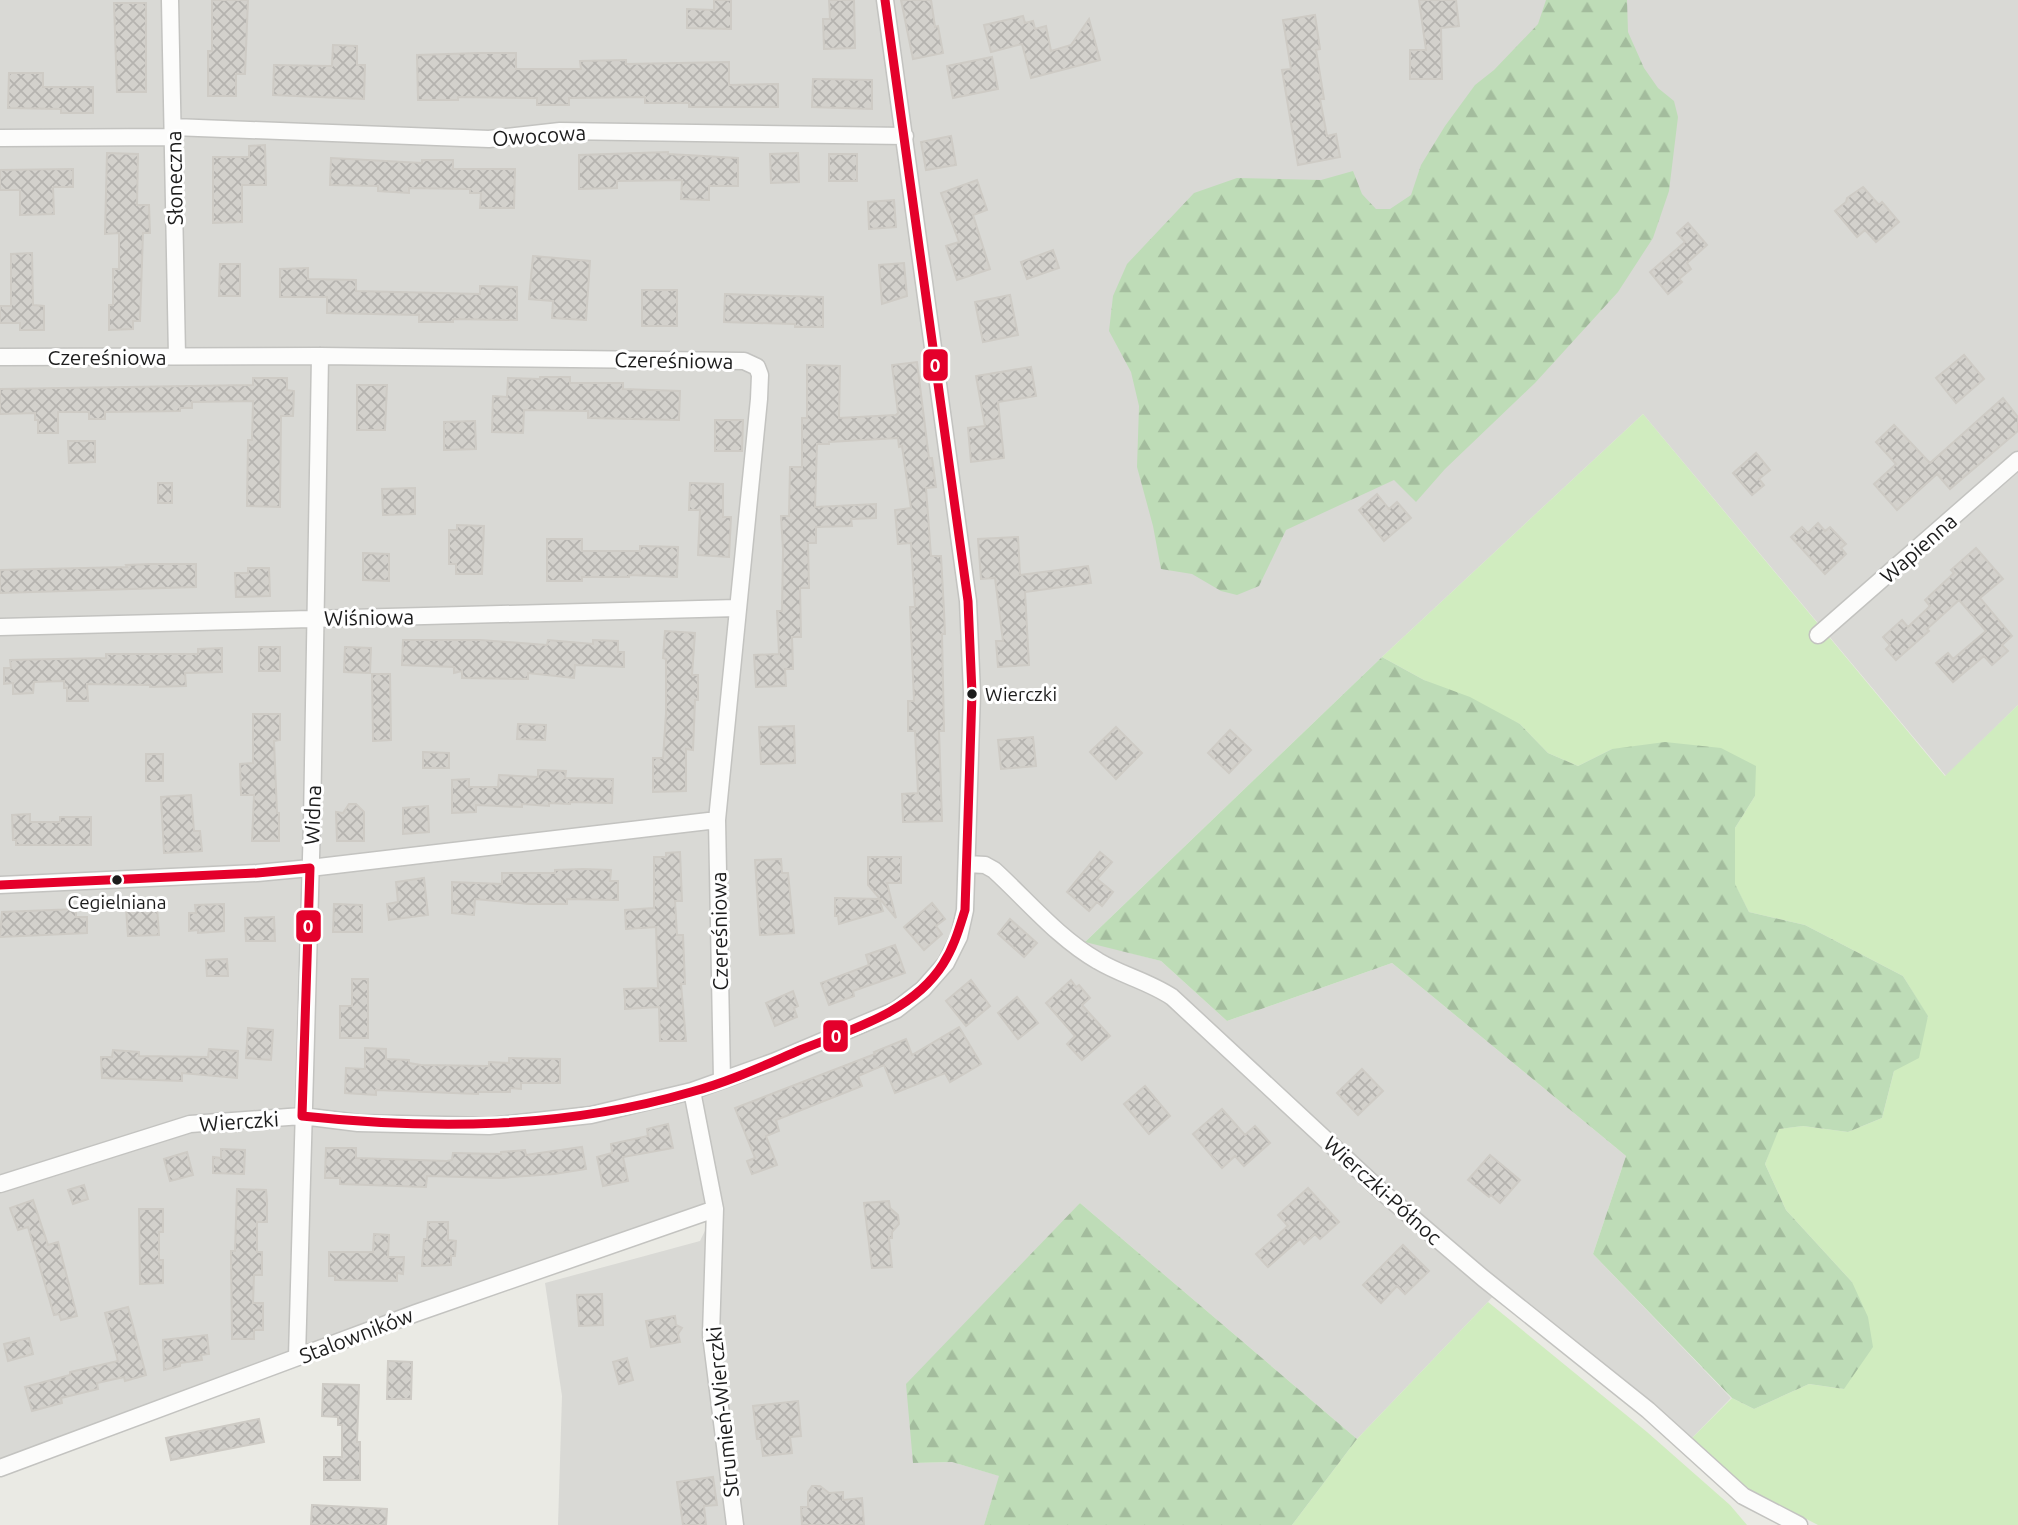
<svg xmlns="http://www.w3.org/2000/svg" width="2018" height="1525" font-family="Ubuntu,sans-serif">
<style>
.residential{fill:#d9d9d5}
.grass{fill:#d0ecbf}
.forest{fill:url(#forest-firs)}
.building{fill:url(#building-cross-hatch);stroke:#cecbc5;stroke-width:2}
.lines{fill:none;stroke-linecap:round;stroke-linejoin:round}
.minor-casing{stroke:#c3c3c0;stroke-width:19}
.minor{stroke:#fcfcfb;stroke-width:16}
.bus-1-casing{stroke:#fff;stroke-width:14}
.bus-1{stroke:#e4002b;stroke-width:9}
.bus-dot{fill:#1c1c1c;stroke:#fff;stroke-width:2.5}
.labels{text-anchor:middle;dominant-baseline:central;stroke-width:6;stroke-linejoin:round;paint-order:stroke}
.bus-label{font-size:19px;fill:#1c1c1c;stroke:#fff;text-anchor:start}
.street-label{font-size:21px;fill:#1c1c1c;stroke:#fff}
.line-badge{stroke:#fff;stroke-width:2.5}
.badge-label{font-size:19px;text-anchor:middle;font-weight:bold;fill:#fff}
</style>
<defs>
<pattern id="forest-firs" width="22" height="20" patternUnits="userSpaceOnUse" patternTransform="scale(1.75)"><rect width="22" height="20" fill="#bedcb7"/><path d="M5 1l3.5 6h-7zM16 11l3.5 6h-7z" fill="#a3bc9d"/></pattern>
<pattern id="building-cross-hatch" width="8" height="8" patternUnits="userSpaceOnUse" patternTransform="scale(1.75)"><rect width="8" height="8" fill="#d3d1cc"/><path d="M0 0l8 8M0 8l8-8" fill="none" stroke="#b5b3af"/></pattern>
</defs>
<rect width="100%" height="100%" fill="#eaeae4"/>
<path class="residential" d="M0,0H2018V705L1946,776L1643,414L1382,657L1086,941L1161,961L1227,1021L1392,963L1626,1156L1593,1254L1731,1398L1691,1439L1503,1284L1488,1302L1357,1439L1080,1203L913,1463L952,1462L1000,1476L984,1525H558L562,1396L545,1283L700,1241L715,1210L0,1468Z"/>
<path class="grass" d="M1643,414L1945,776L2018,705V1525H1818L1749,1489L1691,1439L1732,1398L1754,1409L1809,1384L1844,1389L1852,1282L1786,1210L1765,1164L1778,1129L1803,1126L1848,1132L1882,1118L1894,1071L1928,1017L1903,976L1805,925L1749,912L1735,885V828L1755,796L1612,749L1578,766L1548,753L1520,724L1424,680L1382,657Z
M1488,1302L1647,1432L1730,1505L1747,1525H1292L1357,1439Z"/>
<path class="forest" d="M1546,0H1627L1628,32L1644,68L1658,88L1674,101L1678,117L1669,191L1653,238L1618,292L1535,383L1445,469L1416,502L1394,480L1286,530L1259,586L1237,595L1221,591L1192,574L1161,569L1153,526L1137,467L1139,406L1131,372L1109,331L1113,296L1127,264L1194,193L1237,178L1321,180L1353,171L1362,194L1376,209H1390L1411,195L1421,165L1445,126L1475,85L1494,70L1538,24Z
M1382,657L1424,680L1470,697L1520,724L1548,753L1578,766L1612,749L1665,742L1721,748L1756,766L1755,796L1735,828V884L1749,912L1805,925L1903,976L1928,1016L1919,1058L1894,1071L1882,1118L1848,1132L1803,1126L1779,1129L1765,1164L1786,1210L1852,1282L1868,1317L1873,1347L1844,1389L1809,1384L1754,1409L1732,1398L1593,1254L1626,1156L1392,963L1227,1021L1161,961L1085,942Z
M1080,1203L1357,1439L1292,1525H984L999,1476L952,1462L913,1463L906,1384Z"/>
<path class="building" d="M212,0H248L245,74H236V96H208V51H212Z
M714,0H731V29L687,28V9L714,10Z
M829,0H854L855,48L824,49L823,19H830Z
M901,0H931L935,27L938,26L943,53L913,59Z
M1419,0H1456L1459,26L1441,28L1442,79H1410V50H1426Z
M114,3H146V92H117Z
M1315,15L1320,49L1316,50L1324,99H1320L1327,136L1336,134L1340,157L1298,165L1282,70L1291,69L1283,20Z
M1023,16L1025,23L1033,21L1035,29L1046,26L1051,51L1071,45L1089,19L1100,60L1031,78L1022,44L991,52L984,25Z
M333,45L357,46V65H365L364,99L273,95L274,65L332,66Z
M480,53H516V69H581L580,61L626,60V64L729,62V85L778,84V107H689V103H645V97L569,98V105H537V98L458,97V100H418L417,55Z
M992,57L998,89L953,98L947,66Z
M9,73H43V87H93V113H61V109L8,108Z
M813,79L872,80V109L812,107Z
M951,136L956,165L926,170L921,142Z
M265,145L266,185H242V222L213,223V157H249V146Z
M668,152V154L738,158V186H709V200L681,199L682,180L617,181V188L579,189V155Z
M107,153L138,154L137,205H149L150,233H143L140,321H133V329L109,330V305H113V269H119V233L105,234Z
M798,153L799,182L771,183L770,154Z
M829,154H857V181H829Z
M331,158L422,163V160H453V169H515L514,208H480L481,193H470V189L409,188V193L378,191V186L330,185Z
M73,169V187H53L54,214L20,215V190H0V170Z
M977,180L987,210L973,215L990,269L957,280L946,246L959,242L941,193Z
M1863,187L1879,205L1882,202L1899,222L1876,242L1865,230L1857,237L1835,211L1846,202L1847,198Z
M894,200L896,227L869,229L868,202Z
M1688,223L1707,245L1687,263L1691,269L1679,279L1682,282L1668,294L1650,272L1685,242L1677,233Z
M1053,250L1059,268L1027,279L1021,262Z
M32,253L33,305L44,306V330H20V323H0V306H11V254Z
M533,256L590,261L586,320L552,318L553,301L529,299Z
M904,263L907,296L882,304L879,265Z
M220,264H240V296H219Z
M308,268V279L356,280V291L480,294V286L517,287V320L453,319V322H419V315L327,313V297H280V269Z
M642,290H677V326H642Z
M725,294L823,297V327H795V324L724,322Z
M1010,295L1018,335L983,342L975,302Z
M1964,355L1984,379L1956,403L1936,378Z
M917,362L929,458H932L936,487L926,488L931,556H941L944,611L945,634H942L944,731H939L942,821L903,822L902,794L918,793L915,731H908V701H914L910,607H915L911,543L898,544L895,510L911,508L902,446L899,447L898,438L829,442V444H817L815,507L876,504V518L851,519L852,526L816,527V543H808L809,588H800L801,637H792L793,669H785L786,686L756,687L754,655L779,654L777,611H782L783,550L781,516H789L790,467H802V418H807V365L840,366L839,418L896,415L898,413L892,365Z
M1031,367L1036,396L998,402L1004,458L971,462L968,428L985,426L976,376Z
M540,377H570V383H623V389L680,391L679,420L588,418V411L524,410L523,433L492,432L493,396L507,397L508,378L540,379Z
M253,378H287V390L294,391L293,416H281L280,507L247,506L248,440H252L253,401L192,402V408H180V411L105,412V419H89V412H58V433H38V420H35V413L0,414V389L253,385Z
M357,385H387L385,430H357Z
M2003,398L2018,417V431L1950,489L1937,474L1897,510L1874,484L1896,464L1876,442L1894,425L1930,463Z
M715,420H743L742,451H715Z
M475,421L476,449L444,450V422Z
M68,441H95V462L69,463Z
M1756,453L1770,470L1759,479L1764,485L1752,495L1733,473Z
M158,483H172V503H158Z
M690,483L723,484V517H731L729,557L698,555L700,510H689Z
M415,488V514L383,515L382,489Z
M1377,494L1389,509L1397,502L1411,518L1384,541L1359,510Z
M1818,523L1825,531L1830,527L1846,544L1841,548L1846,554L1825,574L1791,537L1802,527L1808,533Z
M457,525L484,526L482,574H456V564H449V530H457Z
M1018,537L1020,575L1088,566L1091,583L1025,592L1029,665L998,667L996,641H1003L995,578L981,579L978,539Z
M547,539H582V551H640V546L678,547L677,577L629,575V577H582V581H547Z
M1976,548L2003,579L1980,598L2012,636L2002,645L2008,651L1992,665L1984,656L1953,682L1936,663L1948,653L1953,659L1986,631L1959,600L1927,629L1929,631L1896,660L1886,649L1890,645L1883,637L1902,620L1908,627L1930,606L1925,600L1954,573L1951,570Z
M363,553L389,554V581L363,580Z
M151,564H196V587L0,593V570L127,567L126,565Z
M248,568H269L270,596L236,597L235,573H248Z
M665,631L695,633L692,675H698V700H695L693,750L686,749V791L653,792V758H663L666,714V659L663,658Z
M403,640H480L547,645L548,640L593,644V640L618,641V652H624V667L575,665L574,678L528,673V679L462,678V671L454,673V667L402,665Z
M259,647H280V671H259Z
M345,647L371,648L370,673L344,672Z
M222,648V672L185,673L186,686L150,687V685L87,684L88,701H67V688H64V681L34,682L33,693L13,694V683L4,684V668H11L10,660L106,658V654H198V649Z
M372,674H390L391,740L373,741Z
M253,714H280V740L274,741L277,813H279V841H252L254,795H241L240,764L253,763Z
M518,724L546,725L545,740L517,739Z
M794,726L795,763L761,764L759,727Z
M1116,727L1142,753L1116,779L1090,752Z
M1230,730L1251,750L1229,773L1208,753Z
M1033,737L1036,766L1001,769L998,740Z
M423,752L449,753V768H423Z
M146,754H163V781H146Z
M538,770L566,771L565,778L613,779L612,803L570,802V804L549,803V806L522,804V807L476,805V812L452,813V780L469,779V787H498L499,775L538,777Z
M191,795L194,831H200L202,851L164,853L161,797Z
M349,804H356L364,812V841H337L336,812L343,813Z
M428,806L429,832L403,834V808Z
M30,814V822H60V817H91V845H16V840H13L12,815Z
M680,852L682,901H675L677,935H683L685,984H681L686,1041H660L659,1007L625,1009V999L624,989L658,988L656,927L626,929L625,910L654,908V857H666V853Z
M1100,852L1112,862L1097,879L1113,892L1102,906L1097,902L1089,911L1067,892Z
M868,857H901V883H887L896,918L868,885Z
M781,859L782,873H788L794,933L760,935L755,860Z
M583,869L611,870L610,881H618V900L567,899V904H529L475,899L474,915L452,913V882L502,884V873H555V870Z
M424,878L428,915L389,920L387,904L398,902L396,882Z
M835,898L879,899L883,911L839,924L838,916H835Z
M932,903L945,919L936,926L942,934L924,950L904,927Z
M224,904V931L198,933V930L189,931V913H196L195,905Z
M334,904L362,905V932H333Z
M157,907L159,935L128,936L126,908Z
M76,909V917H87V933L0,937L2,912Z
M274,917L275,941H246L245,918Z
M1010,919L1037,943L1024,957L998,934Z
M895,945L905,973L853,991L854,996L829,1005L821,983L869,965L866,955Z
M227,959L228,976H207L206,960Z
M352,979H368V1038H340V1006H352Z
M971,980L990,1006L966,1026L946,1001Z
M1071,980L1076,987L1079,985L1090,998L1082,1005L1110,1036L1082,1060L1067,1044L1075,1036L1046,1003Z
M793,991L798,1006L794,1008L797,1017L775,1026L766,1003Z
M1017,997L1038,1023L1018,1039L998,1013Z
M959,1027L981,1064L950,1082L945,1073L895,1093L884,1065L858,1076L862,1086L776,1120L779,1131L766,1136L777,1165L752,1174L747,1161L755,1158L735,1108L875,1054L874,1052L906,1039L912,1055Z
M248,1028L273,1030L271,1060L246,1058Z
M365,1048L386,1049V1059L409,1060V1063L421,1065L489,1066V1062L509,1063V1058L560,1059V1083H521V1089L510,1088V1092H478V1094L376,1090V1095L345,1093L346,1068L365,1069Z
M209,1049L238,1051L237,1078L182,1073V1081L102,1078L101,1057H112L113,1050L139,1052V1056L208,1057Z
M1362,1069L1383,1091L1358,1115L1337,1093Z
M1145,1086L1170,1116L1149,1134L1124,1104Z
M1222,1109L1245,1135L1255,1126L1270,1143L1244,1166L1235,1156L1222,1168L1193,1134Z
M668,1124L673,1148L623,1157L628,1181L603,1186L597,1157L612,1153L611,1144L648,1136L647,1129Z
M582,1147L586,1169L554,1174L499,1178L427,1176L426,1187L340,1184V1178H325L326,1148H356V1158L447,1161L452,1160L453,1153L501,1154V1152L525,1150L526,1155Z
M221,1149L245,1150L244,1174L213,1173V1157L221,1158Z
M187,1152L193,1175L170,1181L164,1159Z
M1490,1155L1520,1180L1500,1203L1491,1195L1489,1197L1468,1180Z
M84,1185L88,1199L73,1204L68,1190Z
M1308,1188L1339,1222L1320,1239L1315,1234L1304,1244L1300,1239L1268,1267L1256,1254L1288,1226L1278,1215Z
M237,1189L266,1190L267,1200V1222H257V1252H262V1275H254L253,1303H263V1330H254V1339H232L231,1251H235Z
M33,1200L48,1245L58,1242L77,1316L61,1320L59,1314L54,1315L28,1227L18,1230L10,1208Z
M889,1201L890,1208L898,1215L899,1224L892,1232V1238H889L892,1267L872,1268L864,1203Z
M139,1209H163V1232H159V1260H163V1283L140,1284Z
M428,1222H448V1240L456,1241L455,1256H451V1265L422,1266L424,1239H427Z
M374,1234L389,1235L388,1257H404L403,1274L397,1273V1281L335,1280V1276H329V1252H373Z
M1403,1245L1429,1271L1405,1294L1397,1286L1381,1303L1363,1285Z
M602,1294L603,1325L579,1326L577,1295Z
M128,1307L146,1375L125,1381L124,1377L97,1383L98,1389L61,1398L62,1403L32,1411L25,1387L70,1375V1372L118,1361L105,1313Z
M675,1316L676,1325L682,1328L678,1334L680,1342L651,1347L646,1321Z
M207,1335L209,1354L201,1355L202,1360L180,1363V1366L164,1370L163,1340Z
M29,1338L33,1354L8,1361L4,1344Z
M627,1358L633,1380L619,1384L613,1362Z
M388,1361L412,1362L411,1399H387Z
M323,1384L359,1385L357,1442H360V1480H324V1457H342V1425H338V1417L322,1416Z
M798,1401L801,1436L790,1437L792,1453L763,1456L761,1439H757L753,1406Z
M259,1419L264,1442L171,1460L166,1438Z
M713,1477L717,1505L704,1506L706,1525H683L677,1482Z
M812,1486H820L829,1493L843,1492V1500L862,1498L864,1525H802L801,1507H808V1492Z
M312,1505L387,1509L386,1525H311Z"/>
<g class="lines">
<g class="minor-casing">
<path id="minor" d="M170,0L177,356
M173,127L489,139L560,131L905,136
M0,138L173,137
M0,357L320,356L744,361L757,367L760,375L759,399L717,820L722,1080
M0,627L737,608
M1818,635L2018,460
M967,864L985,865L994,870C1027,900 1058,938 1098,961C1121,975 1148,981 1172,997L1381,1191L1483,1278L1648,1410L1743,1496L1799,1525
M0,885L257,873L310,868L717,820
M692,1091L715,1209L711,1335L735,1525
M0,1184L190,1124L302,1116L358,1123L489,1126L591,1115L692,1091L773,1062L896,1010L923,989L946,963L959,937L965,910L972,693L968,601L885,0
M297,1357L312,822L320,356
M0,1468L416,1313L715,1209"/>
</g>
<use href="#minor" class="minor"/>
<g class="bus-1-casing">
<path id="bus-1" d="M0,885L257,873L310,868L302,1116C433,1130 564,1129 691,1092C729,1082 765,1065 800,1050C850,1030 913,1012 943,964C954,947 959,929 965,910L972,693L968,601L885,0"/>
</g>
<use href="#bus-1" class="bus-1"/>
</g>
<g class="bus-dot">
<circle cx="972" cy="694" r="6"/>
<circle cx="117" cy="880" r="6"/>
</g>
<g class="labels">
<g class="bus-label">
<text x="985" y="694">Wierczki</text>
<text x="117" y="902" text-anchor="middle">Cegielniana</text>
</g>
<g class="street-label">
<text transform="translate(539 135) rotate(-4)">Owocowa</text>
<text transform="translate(174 178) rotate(-91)">Słoneczna</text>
<text x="107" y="357">Czereśniowa</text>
<text transform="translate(674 360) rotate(1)">Czereśniowa</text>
<text transform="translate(1918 548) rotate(-41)">Wapienna</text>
<text transform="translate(369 617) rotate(-1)">Wiśniowa</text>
<text transform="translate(312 815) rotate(-88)">Widna</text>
<text transform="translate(719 931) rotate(-91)">Czereśniowa</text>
<text transform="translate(239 1121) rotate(-4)">Wierczki</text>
<text transform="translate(1383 1190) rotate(42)">Wierczki-Północ</text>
<text transform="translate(356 1335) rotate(-21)">Stalowników</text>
<text transform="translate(722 1412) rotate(-96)">Strumień-Wierczki</text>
</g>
</g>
<g class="line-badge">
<rect x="922" y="348" width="27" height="34" rx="7" fill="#e4002b"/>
<rect x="295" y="909" width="27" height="34" rx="7" fill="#e4002b"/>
<rect x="822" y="1019" width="27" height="34" rx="7" fill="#e4002b"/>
</g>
<g class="badge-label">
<text x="935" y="372">0</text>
<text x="308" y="933">0</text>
<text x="836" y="1043">0</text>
</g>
</svg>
